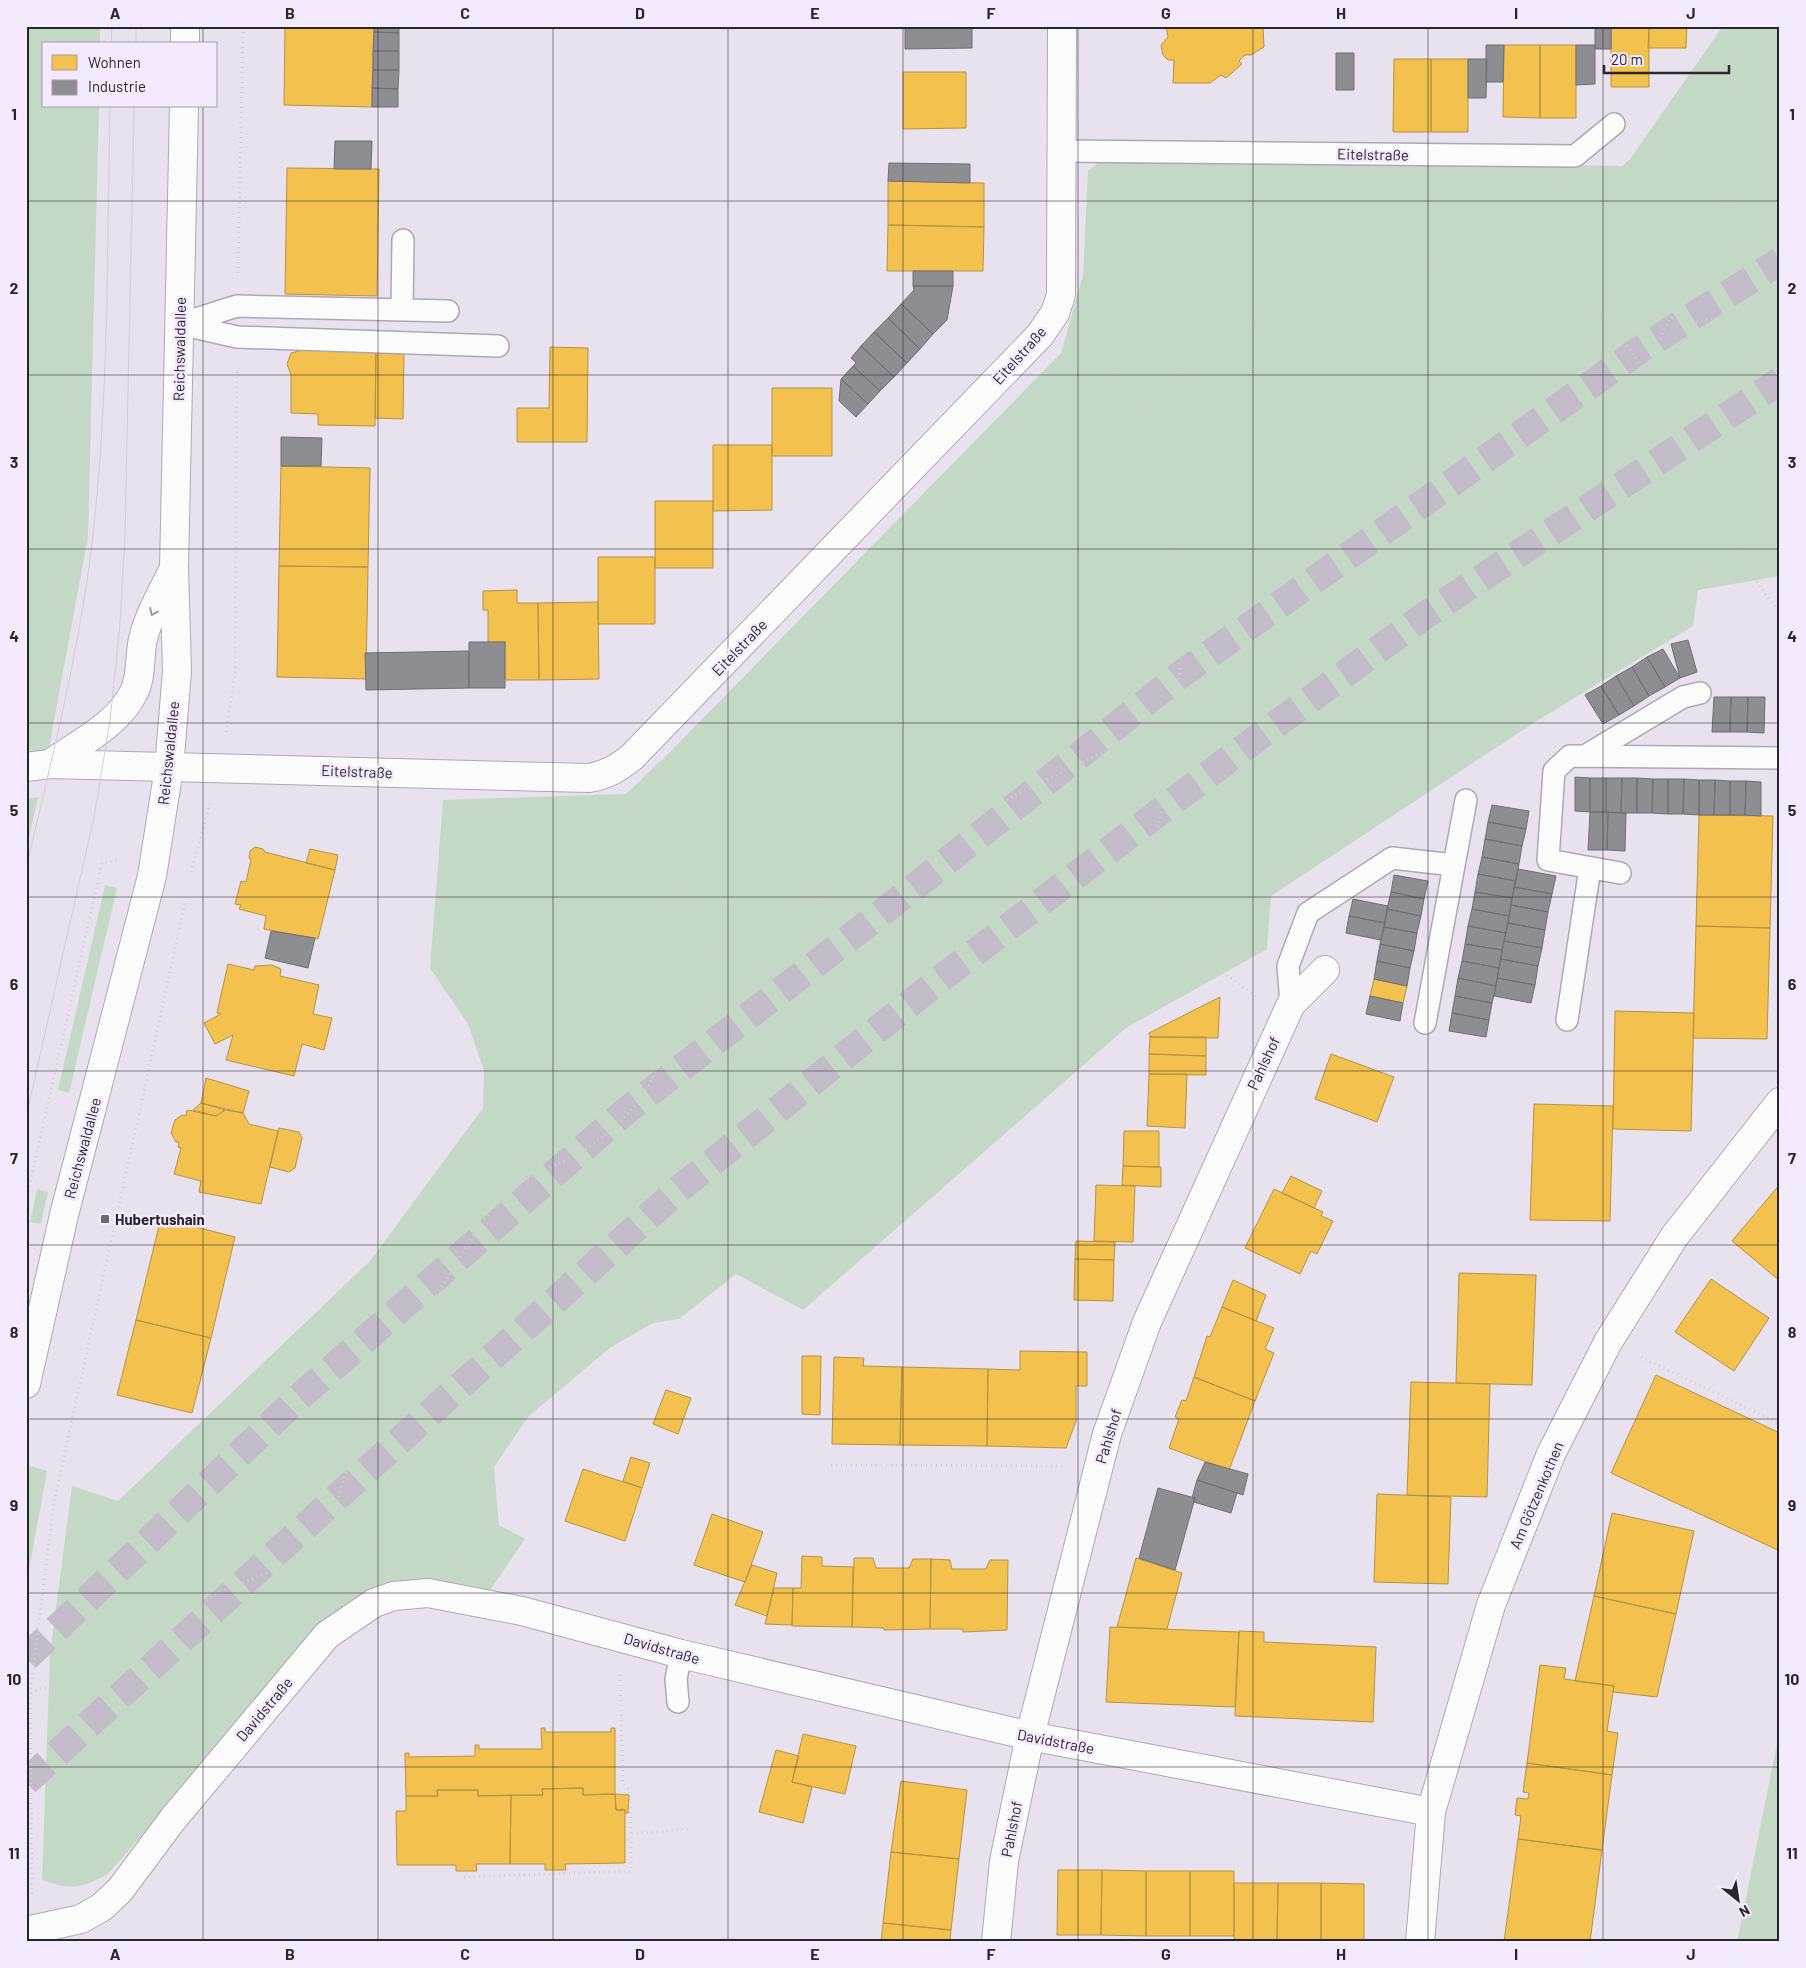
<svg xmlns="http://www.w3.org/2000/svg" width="1806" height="1968" font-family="Barlow,sans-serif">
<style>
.green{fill:#c4d9c5}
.homes{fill:#f2c14e;stroke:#b69244}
.industry{fill:#8d8d92;stroke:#6f6e74}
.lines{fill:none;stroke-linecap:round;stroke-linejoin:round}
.highway-tunnel{stroke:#c2bcc8;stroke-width:28;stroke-dasharray:28 14;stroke-linecap:butt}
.lane-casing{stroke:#ada9b2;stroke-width:24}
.street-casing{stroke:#ada9b2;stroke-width:30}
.secondary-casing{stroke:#ada9b2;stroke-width:30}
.path{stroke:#d1cfd3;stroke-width:3;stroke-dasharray:1 4;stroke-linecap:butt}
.lane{stroke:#fcfbfc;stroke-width:21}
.street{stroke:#fcfbfc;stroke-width:28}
.secondary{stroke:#fcfbfc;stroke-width:28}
.tram{stroke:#d0ced2;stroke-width:1}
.oneway{stroke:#9e9b9f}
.grid{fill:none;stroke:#2a262e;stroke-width:1;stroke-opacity:0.55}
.poi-dot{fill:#6c6871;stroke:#f3ebfd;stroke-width:2}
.labels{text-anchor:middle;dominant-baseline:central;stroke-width:5;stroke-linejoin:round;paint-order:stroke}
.street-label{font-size:15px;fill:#2a262e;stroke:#f3ebfd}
.poi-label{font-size:15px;font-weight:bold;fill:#2a262e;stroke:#f3ebfd;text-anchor:start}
.neatline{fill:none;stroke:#2a262e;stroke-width:2}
.grid-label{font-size:16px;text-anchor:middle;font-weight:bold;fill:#2a262e}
</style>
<rect width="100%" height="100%" fill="#e8e2ee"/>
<path class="green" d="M26,26H100V44H44V106H99L88,537L49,748L26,755Z
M1723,26H1780V576L1698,590L1693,626L1535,722L1271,896L1267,949L1126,1028L803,1310L736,1274L679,1319L653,1323L611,1347L528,1417L494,1467L499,1525L525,1539L484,1599L414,1588L296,1660L108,1874C80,1888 73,1891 42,1880L50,1654L72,1486L118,1501L370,1261L483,1108L484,1071L468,1024L430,968L443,800L626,794L670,752L1061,353L1083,275L1088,171L1109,154L1622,166L1630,159Z
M38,797L26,851V799Z
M105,885L117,888L69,1093L58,1090Z
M37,1189L48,1192L41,1224L30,1222Z
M30,1466L47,1471L29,1570L26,1611V1486Z
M1780,1729V1942H1737Z"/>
<path class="homes" d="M285,26H374L372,107L284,105Z
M1166,26H1263L1264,47L1251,55H1245L1239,61L1242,64L1226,78L1221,75L1210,83H1173L1174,60H1168L1163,55L1161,45L1168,37Z
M1611,26H1649V87H1611Z
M1649,26H1687L1686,48H1648Z
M1504,45H1540V118L1503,117Z
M1540,45H1576V118H1540Z
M1394,59H1431V132H1393Z
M1431,59H1468V132H1431Z
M903,72H966V128L903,129Z
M287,168L379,169L377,296L285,294Z
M888,181L984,183V227L888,225Z
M888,225L984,227L983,271H887Z
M376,347L375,426L318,425V414L291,413V375L287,364L291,353L303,350Z
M550,347L588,348L587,442H517V408H549Z
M376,353L404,354L403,419L375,418Z
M772,388H832V456H772Z
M713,445H772V510L713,511Z
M281,466L370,468L368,567L279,566Z
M655,501H713V568H655Z
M598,557H655V624H598Z
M279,566L368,567L366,679L277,677Z
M517,590V603H538L539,680H505V642H488V610H483V591Z
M598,602L599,679L539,680L538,603Z
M1699,815L1773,816L1770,928L1696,926Z
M255,847L263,849L265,852L335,870L318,939L264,929L266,916L239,909L241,905L235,904L241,881L246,882L251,859L249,858L250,851Z
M310,849L338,855L335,870L306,863Z
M1696,926L1770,928L1767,1039L1693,1038Z
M228,964L254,970L255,966L272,965L281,969L280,976L319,985L313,1014L332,1018L324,1050L302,1044L294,1076L226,1060L233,1035L215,1044L204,1023L221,1014L217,1013Z
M1374,979L1407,986L1403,1003L1370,996Z
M1220,997L1218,1038L1150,1037L1149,1033Z
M1615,1011L1694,1013L1691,1131L1613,1129Z
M1150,1037H1206V1056L1149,1054Z
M1149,1054L1206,1056V1075L1149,1074Z
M1331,1054L1394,1077L1377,1122L1315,1099Z
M1149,1074H1187L1185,1128L1147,1126Z
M206,1078L249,1091L243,1113L201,1103Z
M201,1103L225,1110L216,1116L193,1110Z
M1534,1104L1613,1106L1610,1221L1530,1220Z
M187,1110L216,1116L225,1110L243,1113L249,1124L278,1131L261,1204L199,1192L201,1181L174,1174L181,1148L178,1147L179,1142H176L171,1133L175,1120L182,1115L186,1116Z
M279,1128L299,1132L302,1138L295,1168L289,1172L270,1167Z
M1124,1131H1159V1167L1123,1166Z
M1123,1166L1161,1167V1187L1122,1185Z
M1291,1176L1322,1191L1314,1208L1282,1193Z
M1780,1184V1281L1732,1241Z
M1096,1185L1135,1186L1133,1242L1094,1241Z
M1274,1189L1323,1212L1321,1216L1333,1221L1317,1254L1311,1251L1300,1274L1245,1248Z
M161,1218L235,1237L211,1338L136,1320Z
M1076,1241L1115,1242L1114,1260L1075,1259Z
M1075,1259L1114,1260L1113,1301L1074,1300Z
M1459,1273L1536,1275L1532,1385L1456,1383Z
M1711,1279L1769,1318L1734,1371L1675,1332Z
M1233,1280L1266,1295L1256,1321L1222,1307Z
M1222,1307L1274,1328L1265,1349L1274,1353L1255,1401L1194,1377L1207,1336L1210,1337Z
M136,1320L211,1338L192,1413L117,1395Z
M1020,1351L1087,1352V1386H1076V1421L1066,1448L987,1446L988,1369L1020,1370Z
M802,1356H821L820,1415L802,1414Z
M834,1357L864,1358L863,1366L902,1367L900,1445L832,1444Z
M902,1367L988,1369L987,1446L900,1445Z
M1656,1375L1780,1433V1551L1611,1473Z
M1194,1377L1255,1401L1229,1470L1169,1448L1179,1419L1175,1417L1182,1400L1186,1401Z
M1411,1382L1490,1384L1487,1497L1407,1495Z
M666,1390L691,1398L678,1434L653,1424Z
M631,1457L650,1463L642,1488L623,1481Z
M583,1469L642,1488L625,1541L565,1521Z
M1377,1494L1451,1497L1448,1584L1374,1582Z
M1612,1513L1694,1531L1676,1614L1594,1596Z
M712,1514L763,1532L745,1582L694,1565Z
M802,1556L822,1557V1566L853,1567L852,1627L792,1626L793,1588H801Z
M854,1558H873L876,1568H909L913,1559H931L930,1629L884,1630V1628L852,1627Z
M1136,1558L1182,1573L1167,1629L1117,1627Z
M931,1559L950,1560L952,1569H986L990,1560H1008L1007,1630L963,1632V1629H930Z
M752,1565L777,1573L767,1616L735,1605Z
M774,1588H793L792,1625L765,1624Z
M1594,1596L1676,1614L1657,1697L1613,1692L1614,1686L1575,1681Z
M1110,1627L1239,1632L1235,1707L1106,1702Z
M1239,1631L1264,1632V1642L1376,1647L1373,1722L1235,1716Z
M1540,1665L1566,1668L1564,1679L1614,1686L1607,1731L1618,1733L1612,1775L1527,1763Z
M541,1728H545V1732H611V1728H615V1794L583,1795V1788L542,1789L543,1795L478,1796V1790H437L438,1796H406L405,1753H409V1757L475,1756V1745H479V1749H542Z
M803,1734L856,1746L845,1794L792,1782Z
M776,1750L799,1756L792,1782L812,1787L803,1823L759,1812Z
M1527,1763L1612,1775L1602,1850L1518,1839L1521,1816L1515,1815L1517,1798L1528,1799L1529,1793L1523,1792Z
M901,1781L967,1790L959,1859L891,1852Z
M583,1788V1795L615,1794L616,1810H625V1863L565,1864L566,1870H545V1864H510L511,1795H543L542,1789Z
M437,1790H478V1796L511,1795L510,1864H476L477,1871H456V1865H397L396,1811H406V1796H438Z
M615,1794L629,1795L628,1813H625V1810H616Z
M1518,1839L1602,1850L1590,1942H1504Z
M891,1852L959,1859L951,1930L883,1923Z
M1058,1870H1102L1101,1935H1057Z
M1102,1870L1146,1871V1936L1101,1935Z
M1146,1871H1190V1936H1146Z
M1190,1871H1234V1936H1190Z
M1234,1883H1278L1277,1942H1234Z
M1278,1883H1321V1942H1277Z
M1321,1883L1364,1884V1942H1321Z
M883,1923L951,1930L950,1942H881Z"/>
<path class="industry" d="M374,26H399V33L374,32Z
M905,26H972V48L905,49Z
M1595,26H1611V49H1595Z
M374,32L399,33V51H373Z
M1486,45H1504L1503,82H1486Z
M1576,45H1595V84L1576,85Z
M373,51H399V70H373Z
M1336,53H1354V90H1336Z
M1468,59H1487L1486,98H1468Z
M373,70H399L398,89L372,88Z
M372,88L398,89V107H372Z
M335,141H372L371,169H334Z
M889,163L970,164V183L888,181Z
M913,271H953V286H913Z
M913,286H953L947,320L933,334L901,304L914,290Z
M901,304L933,334L920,349L888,318Z
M888,318L920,349L907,363L874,332Z
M874,332L907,363L894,377L861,346Z
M861,346L894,377L880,391L853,366L856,363L851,358Z
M853,366L880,391L868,404L841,379Z
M841,379L868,404L856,417L839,401Z
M281,437L322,438L321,466H281Z
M1688,640L1697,672L1680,678L1671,644Z
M469,642H505V688H469Z
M1663,649L1680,678L1665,687L1647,657Z
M469,651V688L366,690L365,653Z
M1647,657L1665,687L1649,696L1632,667Z
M1632,667L1649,696L1634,706L1616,676Z
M1616,676L1634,706L1619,715L1601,686Z
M1601,686L1619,715L1603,724L1585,695Z
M1714,697H1731L1730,732H1712Z
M1731,697H1748L1747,732H1730Z
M1748,697H1765L1764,733L1747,732Z
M1575,777L1590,778V812L1575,811Z
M1590,778H1606V812H1590Z
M1606,778H1622L1621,813L1606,812Z
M1622,778H1637V813H1621Z
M1637,778L1653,779L1652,813H1637Z
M1653,779H1668V814L1652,813Z
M1668,779H1684L1683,814H1668Z
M1684,779L1699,780V815L1683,814Z
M1699,780H1715L1714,815H1699Z
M1715,780L1730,781V815H1714Z
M1730,781H1746L1745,815H1730Z
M1746,781L1761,782V816L1745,815Z
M1492,805L1529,811L1526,829L1488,822Z
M1590,812H1608L1607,850H1588Z
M1608,812L1626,813L1625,851L1607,850Z
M1488,822L1526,829L1522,846L1485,839Z
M1485,839L1522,846L1519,864L1482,857Z
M1482,857L1519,864L1516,881L1478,874Z
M1518,869L1556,876L1552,894L1514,887Z
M1478,874L1516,881L1512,898L1475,892Z
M1394,875L1428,881L1424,899L1391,892Z
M1514,887L1552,894L1548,912L1511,905Z
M1391,892L1424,899L1421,916L1387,909Z
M1475,892L1512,898L1509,916L1472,909Z
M1353,899L1388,906L1385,923L1349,916Z
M1511,905L1548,912L1545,930L1508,923Z
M1387,909L1421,916L1417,933L1384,927Z
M1472,909L1509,916L1506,933L1468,926Z
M1349,916L1385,923L1381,940L1346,933Z
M1508,923L1545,930L1542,948L1504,941Z
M1468,926L1506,933L1502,950L1465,944Z
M1384,927L1417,933L1414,951L1380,944Z
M271,931L315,938L308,968L265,958Z
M1504,941L1542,948L1538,966L1501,959Z
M1380,944L1414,951L1410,968L1377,961Z
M1465,944L1502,950L1499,968L1462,961Z
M1501,959L1538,966L1535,985L1497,978Z
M1377,961L1410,968L1407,986L1374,979Z
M1462,961L1499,968L1496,986L1458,978Z
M1458,978L1496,986L1492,1003L1455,996Z
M1497,978L1535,985L1531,1003L1494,996Z
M1370,996L1403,1003L1400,1021L1366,1014Z
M1455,996L1492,1003L1489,1020L1452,1013Z
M1452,1013L1489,1020L1486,1037L1449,1031Z
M1205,1462L1248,1474L1243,1495L1197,1480Z
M1197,1480L1237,1493L1231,1513L1194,1502L1195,1498H1192Z
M1158,1488L1195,1498L1175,1570L1139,1558Z"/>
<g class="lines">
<path class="highway-tunnel" d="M26,1658L296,1400L626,1111L902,897L1180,675L1641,349L1780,261
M26,1782L368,1469L678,1190L939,980L1234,755L1427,614L1780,381"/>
<g class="lane-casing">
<path id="lane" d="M1061,151L1575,156L1614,124
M402,310L403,240
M180,324L237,337L498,346
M180,324L237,306L448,311
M1585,756L1683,697L1700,693
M1620,873L1548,860L1554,771L1570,756L1780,758
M1291,1004L1288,966L1308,913L1392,858L1454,865
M1567,1020L1590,868
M1425,1023L1466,800
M678,1702L676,1679L681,1654"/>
</g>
<g class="street-casing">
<path id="street" d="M50,764C78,744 119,724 134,692C142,676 139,656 143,639C149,614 163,591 174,568
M26,767L50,764L589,778C607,775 618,768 632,757L1040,335L1055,313L1061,295L1062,26
M26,1931L81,1919L102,1907L120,1890L173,1819L327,1635L374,1603L394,1596L428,1593L522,1611L681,1654L1030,1736L1431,1812
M996,1942L1004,1861L1030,1736L1107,1434L1147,1322L1291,1004L1325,970
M1420,1942L1431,1812L1491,1605L1551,1454L1608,1342L1674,1237L1780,1102"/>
</g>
<g class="secondary-casing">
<path id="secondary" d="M185,44V26
M26,1384L64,1215L152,876L169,768L177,671L174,568L184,106"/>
</g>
<path class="path" d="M238,273L243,26
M1606,313L1670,318L1696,272L1780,86
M1081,338L1140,405
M1644,370L1670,318L1694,322L1780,307
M226,732L235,673L237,369
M635,799L717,950
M191,872L210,804
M1256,996L1212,965L1192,945L1174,922L1161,894L1153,861L1177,716L1180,659L1173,540L1157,464L1140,405L1239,329L1323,282L1397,265L1455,261L1500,264L1536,272L1576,292L1605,313L1644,371L1711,490L1760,587L1780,613
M26,1201L102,863L118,860
M1641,1357L1780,1424
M831,1465L1063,1466
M325,1545L354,1444L406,1345L482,1221L500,1200L519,1184L585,1150L613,1129L634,1107L648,1087L662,1059L687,993L702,965L717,950L967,819L1177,716
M620,1675L623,1784L629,1789L631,1834
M26,1694L71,1680L149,1630L212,1595L257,1577L325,1545H389L440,1556
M464,1877L631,1871V1834L690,1829
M32,1894L30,1694L54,1502L185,903"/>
<use href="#lane" class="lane"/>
<use href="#street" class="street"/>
<use href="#secondary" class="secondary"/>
<path class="tram" d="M111,44L112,26
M136,44V26
M26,869C51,761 79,653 92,543C109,398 107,252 110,106
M26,1117L94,817L110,721L120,624L125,534L134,106"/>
</g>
<defs><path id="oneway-chevron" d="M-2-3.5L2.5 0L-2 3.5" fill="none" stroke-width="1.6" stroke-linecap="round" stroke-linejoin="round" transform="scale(1.25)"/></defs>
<use class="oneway" href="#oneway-chevron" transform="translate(153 612) rotate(115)"/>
<path class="grid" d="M203,26V44M378,26V1942M553,26V1942M728,26V1942M903,26V1942M1078,26V1942M1253,26V1942M1428,26V1942M1603,26V1942M203,106V1942M26,201H1780M26,375H1780M26,549H1780M26,723H1780M26,897H1780M26,1071H1780M26,1245H1780M26,1419H1780M26,1593H1780M26,1767H1780"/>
<rect class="poi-dot" x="100" y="1214" width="10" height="10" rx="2.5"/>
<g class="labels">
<g class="street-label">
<text transform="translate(1373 154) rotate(1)">Eitelstraße</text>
<text transform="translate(179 349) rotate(-89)">Reichswaldallee</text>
<text transform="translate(1019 355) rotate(-48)">Eitelstraße</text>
<text transform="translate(739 647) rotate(-46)">Eitelstraße</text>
<text transform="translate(168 753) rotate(-84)">Reichswaldallee</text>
<text transform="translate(357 771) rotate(2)">Eitelstraße</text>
<text transform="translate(1263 1063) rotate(-65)">Pahlshof</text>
<text transform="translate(82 1148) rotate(-75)">Reichswaldallee</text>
<text transform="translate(1108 1436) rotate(-73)">Pahlshof</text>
<text transform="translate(1536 1495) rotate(-67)">Am Götzenkothen</text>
<text transform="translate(662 1648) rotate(16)">Davidstraße</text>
<text transform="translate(264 1709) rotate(-50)">Davidstraße</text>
<text transform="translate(1056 1741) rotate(11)">Davidstraße</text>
<text transform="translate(1011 1829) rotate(-79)">Pahlshof</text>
</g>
<g class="poi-label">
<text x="115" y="1219">Hubertushain</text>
</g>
</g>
<rect width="1806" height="1968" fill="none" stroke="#f3ebfd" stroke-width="55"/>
<rect x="42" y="42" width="175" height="65" fill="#f3ebfd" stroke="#a39caa"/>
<rect x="52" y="55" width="25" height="15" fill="#f2c14e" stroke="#a39caa"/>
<text x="88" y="68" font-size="15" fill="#2a262e">Wohnen</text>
<rect x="52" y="80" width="25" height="15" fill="#8d8d92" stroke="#a39caa"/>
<text x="88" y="92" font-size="15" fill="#2a262e">Industrie</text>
<g transform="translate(1738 1900) rotate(150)" stroke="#f3ebfd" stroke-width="4" paint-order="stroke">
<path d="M0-4L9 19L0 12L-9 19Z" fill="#2a262e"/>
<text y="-8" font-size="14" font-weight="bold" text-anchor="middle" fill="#2a262e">N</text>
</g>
<path d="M1604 65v8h125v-8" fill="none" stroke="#2a262e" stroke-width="2.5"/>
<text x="1611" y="65" font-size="15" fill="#2a262e" stroke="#f3ebfd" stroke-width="4" paint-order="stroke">20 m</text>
<rect x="28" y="28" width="1750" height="1912" class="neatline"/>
<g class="grid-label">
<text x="115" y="19">A</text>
<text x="290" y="19">B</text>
<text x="465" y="19">C</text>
<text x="640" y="19">D</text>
<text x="815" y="19">E</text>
<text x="991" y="19">F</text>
<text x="1166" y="19">G</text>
<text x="1341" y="19">H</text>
<text x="1516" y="19">I</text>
<text x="1691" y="19">J</text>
<text x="14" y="120">1</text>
<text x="1792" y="120">1</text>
<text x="14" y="294">2</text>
<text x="1792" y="294">2</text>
<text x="14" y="468">3</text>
<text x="1792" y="468">3</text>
<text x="14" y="642">4</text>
<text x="1792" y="642">4</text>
<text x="14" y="816">5</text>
<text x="1792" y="816">5</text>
<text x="14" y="990">6</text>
<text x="1792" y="990">6</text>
<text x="14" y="1164">7</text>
<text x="1792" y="1164">7</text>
<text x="14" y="1338">8</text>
<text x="1792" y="1338">8</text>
<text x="14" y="1511">9</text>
<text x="1792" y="1511">9</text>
<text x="14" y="1685">10</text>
<text x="1792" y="1685">10</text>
<text x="14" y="1859">11</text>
<text x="1792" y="1859">11</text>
<text x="115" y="1960">A</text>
<text x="290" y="1960">B</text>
<text x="465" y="1960">C</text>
<text x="640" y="1960">D</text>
<text x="815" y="1960">E</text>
<text x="991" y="1960">F</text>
<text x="1166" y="1960">G</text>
<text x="1341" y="1960">H</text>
<text x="1516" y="1960">I</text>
<text x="1691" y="1960">J</text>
</g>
</svg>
